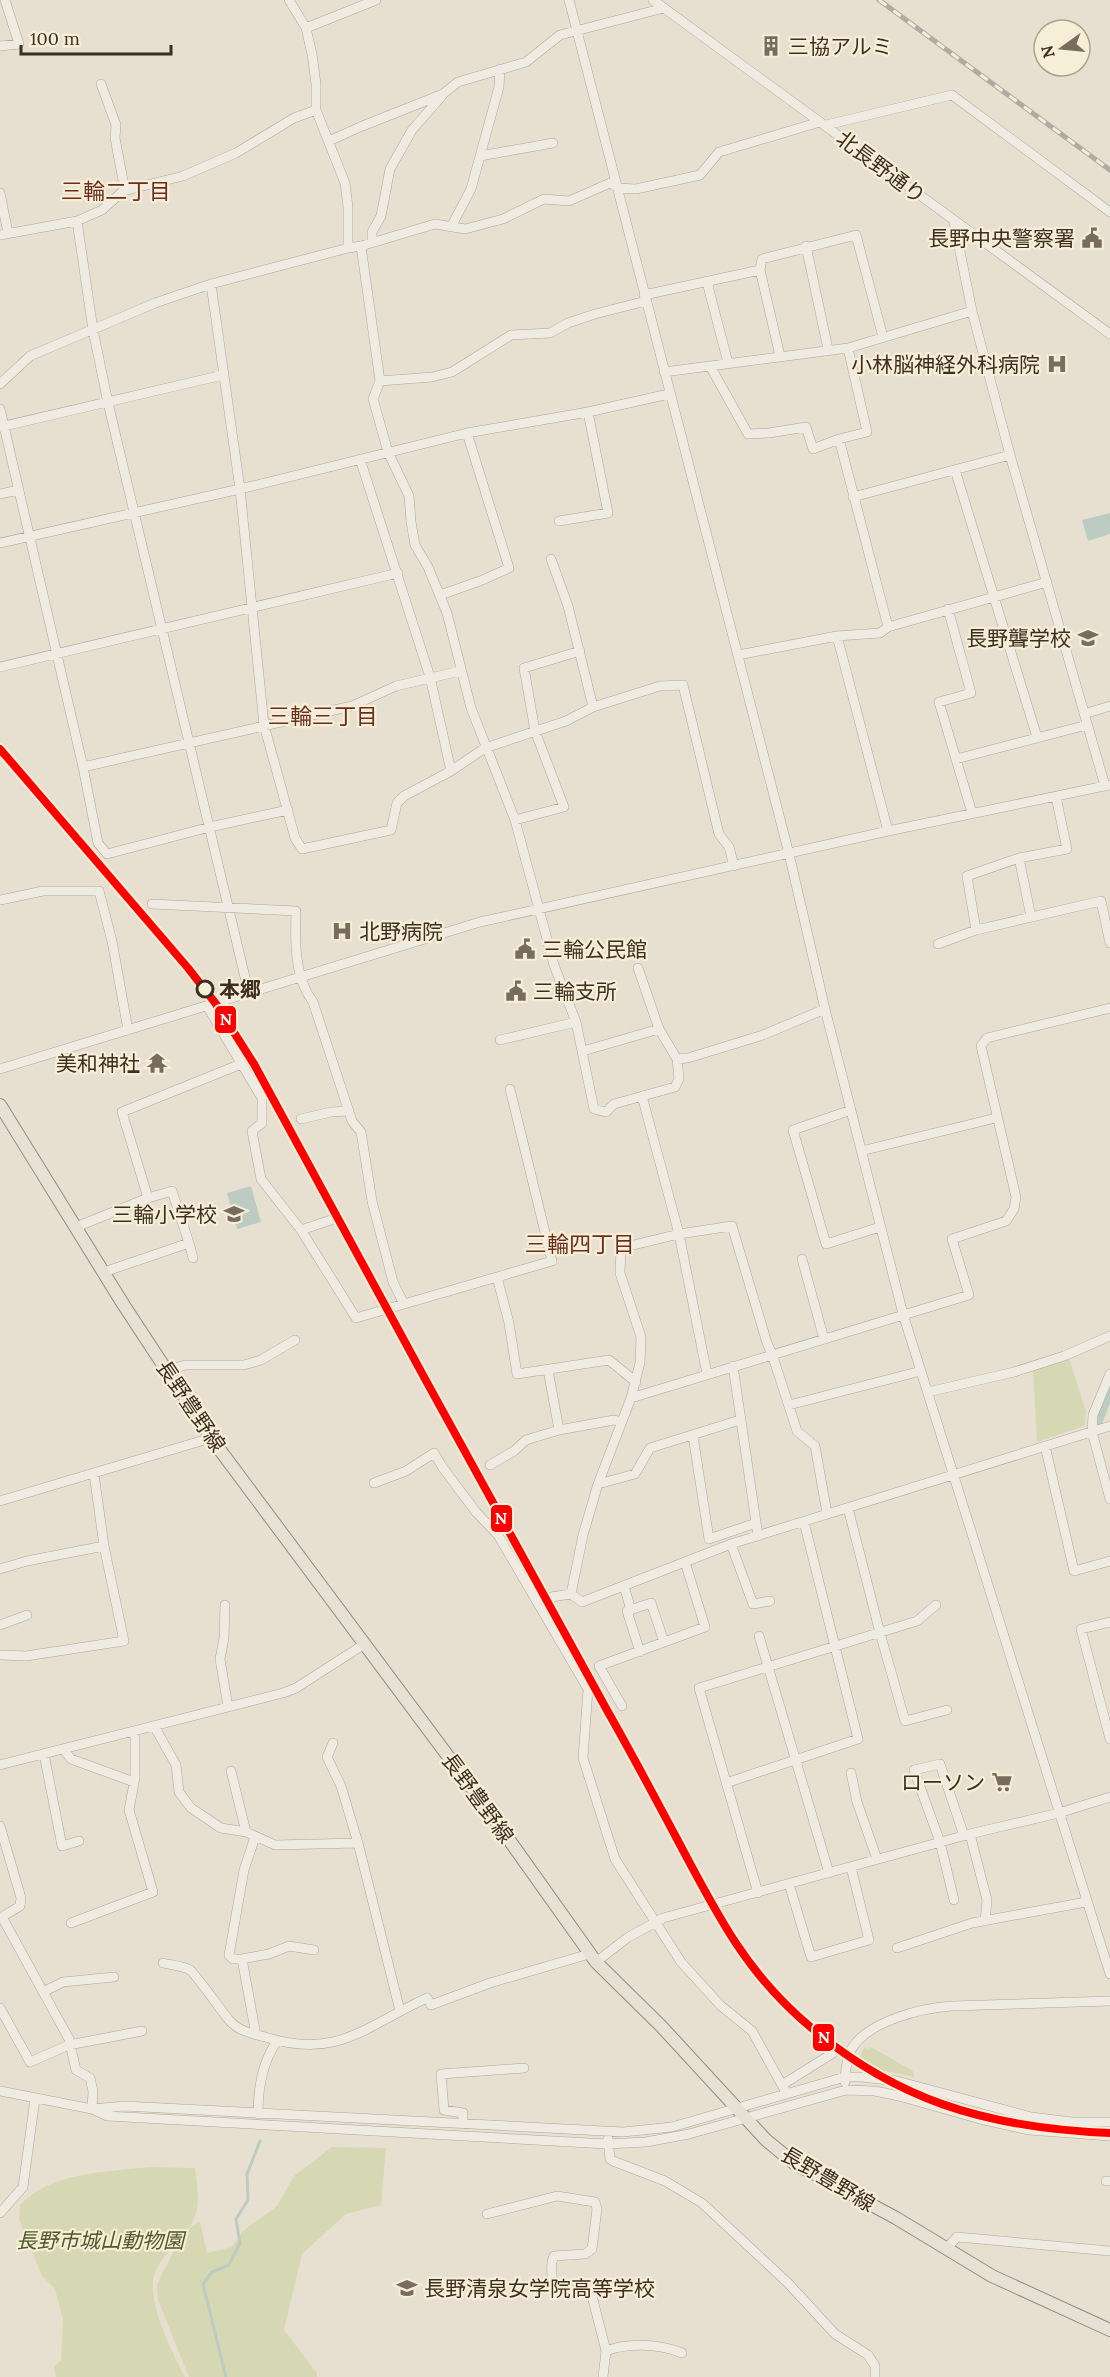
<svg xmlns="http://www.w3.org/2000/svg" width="1110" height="2377" font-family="Lora,'Noto Sans JP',serif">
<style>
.green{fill:#d6d7b3}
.water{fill:#bcccc2}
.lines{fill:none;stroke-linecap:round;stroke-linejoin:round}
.stream{stroke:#bcccc2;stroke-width:3}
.canal{stroke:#bcccc2;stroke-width:10}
.minor-casing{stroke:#ada599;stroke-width:10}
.major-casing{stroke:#928b80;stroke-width:14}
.minor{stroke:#efebe3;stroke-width:9}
.major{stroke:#e6e1d4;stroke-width:12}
.rail-casing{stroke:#afaaa2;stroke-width:5}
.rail{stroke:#f7eed8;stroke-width:3;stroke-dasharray:9;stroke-linecap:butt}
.rail-1-casing{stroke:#f7eed8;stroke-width:12}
.rail-1{stroke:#f00;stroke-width:8}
.stop-dot{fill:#f7eed8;stroke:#3d2e20;stroke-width:3}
.labels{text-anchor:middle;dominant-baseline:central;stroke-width:4.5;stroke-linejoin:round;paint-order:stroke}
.poi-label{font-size:21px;fill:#3d2e20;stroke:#f7eed8;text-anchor:end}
.street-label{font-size:21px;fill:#3d2e20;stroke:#f7eed8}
.stop-label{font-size:21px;font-weight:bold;fill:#3d2e20;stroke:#f7eed8;text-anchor:start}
.park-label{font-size:21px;font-style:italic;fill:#4d5a26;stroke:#f7eed8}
.neighbourhood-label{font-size:22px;fill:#6b2e1e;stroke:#f7eed8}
.line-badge{stroke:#f7eed8;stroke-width:2}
.badge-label{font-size:16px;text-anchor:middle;font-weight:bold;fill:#fff}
</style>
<rect width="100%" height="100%" fill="#e7e0d1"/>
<path class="green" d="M1069,1358L1086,1412L1084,1426L1037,1442L1033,1370Z
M864,2047L867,2049L871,2047L913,2071L914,2077L862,2066L859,2060Z
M332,2147L386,2148L381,2205L346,2214L302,2254L284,2330L317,2373V2377H189L158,2300L157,2284L175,2249L191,2227L200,2221L207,2253L232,2247L244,2230L277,2206L294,2176Z
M149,2167L195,2168C197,2185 201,2203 194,2219C185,2240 157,2255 153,2281C150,2308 172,2352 185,2377H56L54,2366L61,2361L63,2320L55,2289L42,2276L19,2219L20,2205C51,2172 106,2172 149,2167Z"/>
<path class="water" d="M1110,513V534L1088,541L1082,520Z
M251,1186L261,1222L237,1229L227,1193Z"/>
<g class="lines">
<path class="stream" d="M226,2377L203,2284L212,2272L229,2265L240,2243L236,2219L248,2200L247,2174L260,2141"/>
<path class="canal" d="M1097,1423L1110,1389"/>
<g class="minor-casing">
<path id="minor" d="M289,0L306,28L312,54L316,84V110L345,183L348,207V248
M569,0L789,854L825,1009L903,1314L1110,1974
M653,0L1110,334
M306,28L376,0
M0,46L19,44L5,0
M101,84L116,125L115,138L125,191
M826,125L952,95L1110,212
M329,141L360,127L443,94L458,82L526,62L560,35L664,8
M480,156L553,143
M0,193L8,233
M77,221L93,330L108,403L249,994
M954,222L972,311L1010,455L1105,786
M451,227L471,189L499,87L500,69
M0,235L77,221L102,210L123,191L183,176L236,153L294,118L316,110
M372,243V232L381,216L390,169L412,130L441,97
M361,246L380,381L373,399L388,452L409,496L411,522L415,545L428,567L447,613L471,708L515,820L554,965L576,1022L594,1109L606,1112L614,1104L675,1087L679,1079L677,1059
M806,246L828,349
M760,270L762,259L856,235L883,337
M707,282L728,363
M211,284L240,489L264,725L295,838L302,849L391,830L397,803L404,796L451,771L485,748L566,721L593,707L660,686L683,685L719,834L729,847L734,866
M644,295L760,270L780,356
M710,366L748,434L769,433L806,427L813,449L839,439L867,432L848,348
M664,372L848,348L972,311
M380,381L432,377L452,372L511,335L550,333L568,323L595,314L646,301
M0,384L30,356L155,303L211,284L348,248L361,246L435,224L465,229L503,219L544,199L569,201L610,183L619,188L636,189L700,175L719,152L820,122
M0,409L83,767L98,843L107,854L210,827L288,810
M0,427L223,375
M839,439L888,627
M360,459L430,677L451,771
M955,470L1037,737
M0,494L18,490
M853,497L1010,455
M559,521L608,513L588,412
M0,543L240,489L467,433L588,412L669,394
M551,559L568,606L593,707
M440,595L480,581L509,568L467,433
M948,609L971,693L939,702L972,813
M837,636L888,831
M738,655L837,636L880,633L888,627L1047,582
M0,667L398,573
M1084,714L1110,706
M956,759L1087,725
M83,767L352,706L396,686L460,671
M515,820L564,807L535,731L524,668L580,651
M1019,858L1031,917
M0,900L43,891H99L112,941L128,1030
M152,904L296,911C295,941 294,977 313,1002L352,1121L361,1132L372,1201L393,1282L404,1304
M976,930L967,876L1019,858L1067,849L1056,797
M938,944L976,930L1101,901L1110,943
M638,968L659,1029L677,1059L688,1058L763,1035L825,1009
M207,1006L262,1098V1123L252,1131L261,1179L301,1230L356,1318L552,1261L510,1089
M500,1040L576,1022
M583,1051L659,1029
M0,1069L480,922L888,831L1110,785
M642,1096L679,1234L707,1374
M851,1110L793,1130L826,1244L880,1227
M301,1119L331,1112L349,1111
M861,1151L996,1118
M148,1198L122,1112L241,1064
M76,1227L148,1198L172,1191L189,1243
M301,1230L331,1220
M802,1259L824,1339
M104,1272L189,1243L193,1258
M497,1277L509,1323L517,1374L609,1360L636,1382
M733,1366L758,1536
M548,1370L559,1430
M167,1371L185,1365H244L261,1360L295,1340
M1110,1374L1093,1415L1092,1432L1110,1499
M928,1392L1014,1372L1064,1356L1110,1336
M631,1398L969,1295L952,1239L1006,1221L1014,1209L1016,1197L981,1046L987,1038L1110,1008
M789,1405L921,1371
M693,1436L709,1539L756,1523
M1045,1446L1074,1571L1110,1561
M490,1465L514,1451L526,1440L559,1430L614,1420L622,1422
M374,1483L406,1471L434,1453L443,1468L476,1512L498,1535L588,1689L583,1758L615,1859L681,1962L721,2006L752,2031L787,2094
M598,1484L635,1474L650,1448L740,1420
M0,1501L211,1438
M848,1508L880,1633L905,1721L947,1710
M827,1513L815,1446L797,1431L772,1354L767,1343L732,1226L679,1234L621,1248L620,1273L641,1337L640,1363L631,1398L598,1484L583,1535L571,1594L582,1602L731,1544L1110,1426
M731,1544L753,1604L770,1601
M0,1569L27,1561L104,1546
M624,1586L631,1610
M539,1602L551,1597L571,1594
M225,1605L224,1638L220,1659L228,1707
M1110,1622L1081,1629L1110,1739
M0,1625L27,1615
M759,1636L829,1873
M640,1652L627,1611L651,1603L664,1642
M0,1655L26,1656L124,1641L104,1546L94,1474
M622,1706L599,1666L705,1627L685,1562
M154,1726L176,1765L179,1792L191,1808L221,1828L246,1832L275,1845L358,1843
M333,1743L327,1757L341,1786L358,1843L400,2011
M63,1749L71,1759L134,1782
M44,1754L62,1846L79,1841
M0,1765L283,1693L296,1688L363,1645
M231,1771L246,1832
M851,1773L857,1802L877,1859
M726,1783L858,1739L804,1522
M0,1826L21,1898L20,1906L0,1918
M970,1834L987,1900L985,1921
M255,1837L244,1870L229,1955L233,1959H242L269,1954L289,1946L314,1950
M789,1884L811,1957L869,1940L851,1867
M758,1893L699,1688L917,1621L936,1605
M954,1900L940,1842L914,1770L940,1764L964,1836
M2,1917L69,2039L76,2070L90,2078L93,2091L92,2109
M71,1923L153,1892L129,1810L135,1778V1731
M897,1948L972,1923L1086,1902
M242,1959L256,2035
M596,1962L627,1938L663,1918L970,1834L1059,1813L1110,1797
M163,1963C171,1965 183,1966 190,1970C194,1972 223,2013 229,2020C238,2031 251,2033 265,2037C338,2060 365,2026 427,1998L431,2005L490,1983L589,1954
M43,1992L63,1982L114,1977
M0,2008L30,2062L69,2045L142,2031
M845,2082C845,2073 847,2058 851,2050C867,2021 922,2008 952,2006L1110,2001
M782,2085L833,2053
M0,2091L92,2109L107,2116L607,2144L646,2142L689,2134L846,2090L875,2091L899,2096L980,2119L1029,2130L1110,2136
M92,2109L124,2106L623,2132L672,2127L845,2077H862L897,2081L1031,2117L1072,2122H1110
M258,2114C258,2089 263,2061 277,2041
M463,2124V2113L444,2110L441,2074L524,2068
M608,2139L610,2159L613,2161L665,2181L702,2203L788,2283L835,2334L868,2355L875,2366V2377
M1106,2181H1110
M0,2213L23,2187L35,2099
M487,2214L557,2196L595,2202L597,2209L592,2249L585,2254L554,2256C550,2264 552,2278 554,2287L558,2289L591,2292L606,2351
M946,2249L957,2237L1110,2251
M603,2377L606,2351C628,2342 660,2344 682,2353"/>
</g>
<g class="major-casing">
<path id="major" d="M0,1105L123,1304L211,1438L480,1799L596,1962L661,2026L766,2140L794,2163L896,2218L992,2276L1110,2330"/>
</g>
<use href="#minor" class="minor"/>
<use href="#major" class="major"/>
<g class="rail-casing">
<path id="rail" d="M879,0L1110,170"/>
</g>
<use href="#rail" class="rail"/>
<g class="rail-1-casing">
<path id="rail-1" d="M0,749L188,968L216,1004L254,1064C371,1281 489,1496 608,1712C632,1754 654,1796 677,1839C713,1906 741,1965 799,2017C892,2101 988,2128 1110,2133"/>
</g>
<use href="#rail-1" class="rail-1"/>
</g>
<defs>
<g id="building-bare" transform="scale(1.62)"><path d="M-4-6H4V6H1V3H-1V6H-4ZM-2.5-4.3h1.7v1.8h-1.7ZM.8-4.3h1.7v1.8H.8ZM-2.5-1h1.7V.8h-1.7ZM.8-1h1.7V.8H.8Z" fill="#786c5e" stroke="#f7eed8" stroke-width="2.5" paint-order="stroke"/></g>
<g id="civic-bare" transform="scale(1.62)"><path d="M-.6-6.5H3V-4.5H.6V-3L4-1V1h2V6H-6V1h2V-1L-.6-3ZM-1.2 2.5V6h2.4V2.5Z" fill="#786c5e" stroke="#f7eed8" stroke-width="2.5" paint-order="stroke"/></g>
<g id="hospital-bare" transform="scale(1.62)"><path d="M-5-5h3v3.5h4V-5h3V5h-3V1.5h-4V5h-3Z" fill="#786c5e" stroke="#f7eed8" stroke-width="2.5" paint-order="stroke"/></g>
<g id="school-bare" transform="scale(1.62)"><path d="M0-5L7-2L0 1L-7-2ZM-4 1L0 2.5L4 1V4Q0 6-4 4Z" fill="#786c5e" stroke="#f7eed8" stroke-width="2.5" paint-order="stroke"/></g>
<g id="temple-bare" transform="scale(1.62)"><path d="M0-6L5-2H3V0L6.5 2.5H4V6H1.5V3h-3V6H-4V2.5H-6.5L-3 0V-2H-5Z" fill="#786c5e" stroke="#f7eed8" stroke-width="2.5" paint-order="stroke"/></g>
<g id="supermarket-bare" transform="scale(1.62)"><path d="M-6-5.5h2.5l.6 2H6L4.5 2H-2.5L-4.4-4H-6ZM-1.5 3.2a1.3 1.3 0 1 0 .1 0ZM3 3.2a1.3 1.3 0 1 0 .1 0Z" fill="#786c5e" stroke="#f7eed8" stroke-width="2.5" paint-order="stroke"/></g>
</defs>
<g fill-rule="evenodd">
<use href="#building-bare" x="771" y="46"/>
<use href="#civic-bare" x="1092" y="238"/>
<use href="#hospital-bare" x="1057" y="364"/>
<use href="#school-bare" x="1088" y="638"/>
<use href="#hospital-bare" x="342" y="931"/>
<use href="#civic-bare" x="525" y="949"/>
<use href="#civic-bare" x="516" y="991"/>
<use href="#temple-bare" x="157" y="1063"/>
<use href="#school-bare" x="234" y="1214"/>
<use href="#supermarket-bare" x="1002" y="1782"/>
<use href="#school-bare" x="407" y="2288"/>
</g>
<circle class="stop-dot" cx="205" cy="989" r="8"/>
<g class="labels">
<g class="poi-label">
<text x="788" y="46" text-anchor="start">三協アルミ</text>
<text x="1075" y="238">長野中央警察署</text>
<text x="1040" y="364">小林脳神経外科病院</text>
<text x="1071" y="638">長野聾学校</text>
<text x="359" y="931" text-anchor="start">北野病院</text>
<text x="542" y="949" text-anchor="start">三輪公民館</text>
<text x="533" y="991" text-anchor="start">三輪支所</text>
<text x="140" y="1063">美和神社</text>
<text x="217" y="1214">三輪小学校</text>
<text x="985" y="1782">ローソン</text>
<text x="424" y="2288" text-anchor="start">長野清泉女学院高等学校</text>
</g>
<g class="street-label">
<text transform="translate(881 167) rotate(37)">北長野通り</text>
<text transform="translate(191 1406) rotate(56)">長野豊野線</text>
<text transform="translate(478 1798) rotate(54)">長野豊野線</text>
<text transform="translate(828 2179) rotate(31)">長野豊野線</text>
</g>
<g class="stop-label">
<text x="219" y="989">本郷</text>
</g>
<g class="park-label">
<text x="100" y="2240">長野市城山動物園</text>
</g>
<g class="neighbourhood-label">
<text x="116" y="191">三輪二丁目</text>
<text x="323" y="716">三輪三丁目</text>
<text x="580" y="1244">三輪四丁目</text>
</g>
</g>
<g class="line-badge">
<rect x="214" y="1005" width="23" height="29" rx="6" fill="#f00"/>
<rect x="490" y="1504" width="23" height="29" rx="6" fill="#f00"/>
<rect x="812" y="2023" width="23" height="29" rx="6" fill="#f00"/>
</g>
<g class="badge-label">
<text x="226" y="1025">N</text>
<text x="501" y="1524">N</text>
<text x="824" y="2043">N</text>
</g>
<g transform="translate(1062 48) rotate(255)"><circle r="28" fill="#f7eed8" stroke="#ada18e" stroke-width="1.5"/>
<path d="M0-4.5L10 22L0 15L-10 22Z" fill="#786c5e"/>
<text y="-9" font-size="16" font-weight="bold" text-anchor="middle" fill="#3d2e20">N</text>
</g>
<path d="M21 45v9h150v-9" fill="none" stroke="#3d2e20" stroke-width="3"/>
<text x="30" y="45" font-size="18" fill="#3d2e20" stroke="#f7eed8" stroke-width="4.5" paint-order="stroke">100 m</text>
</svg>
